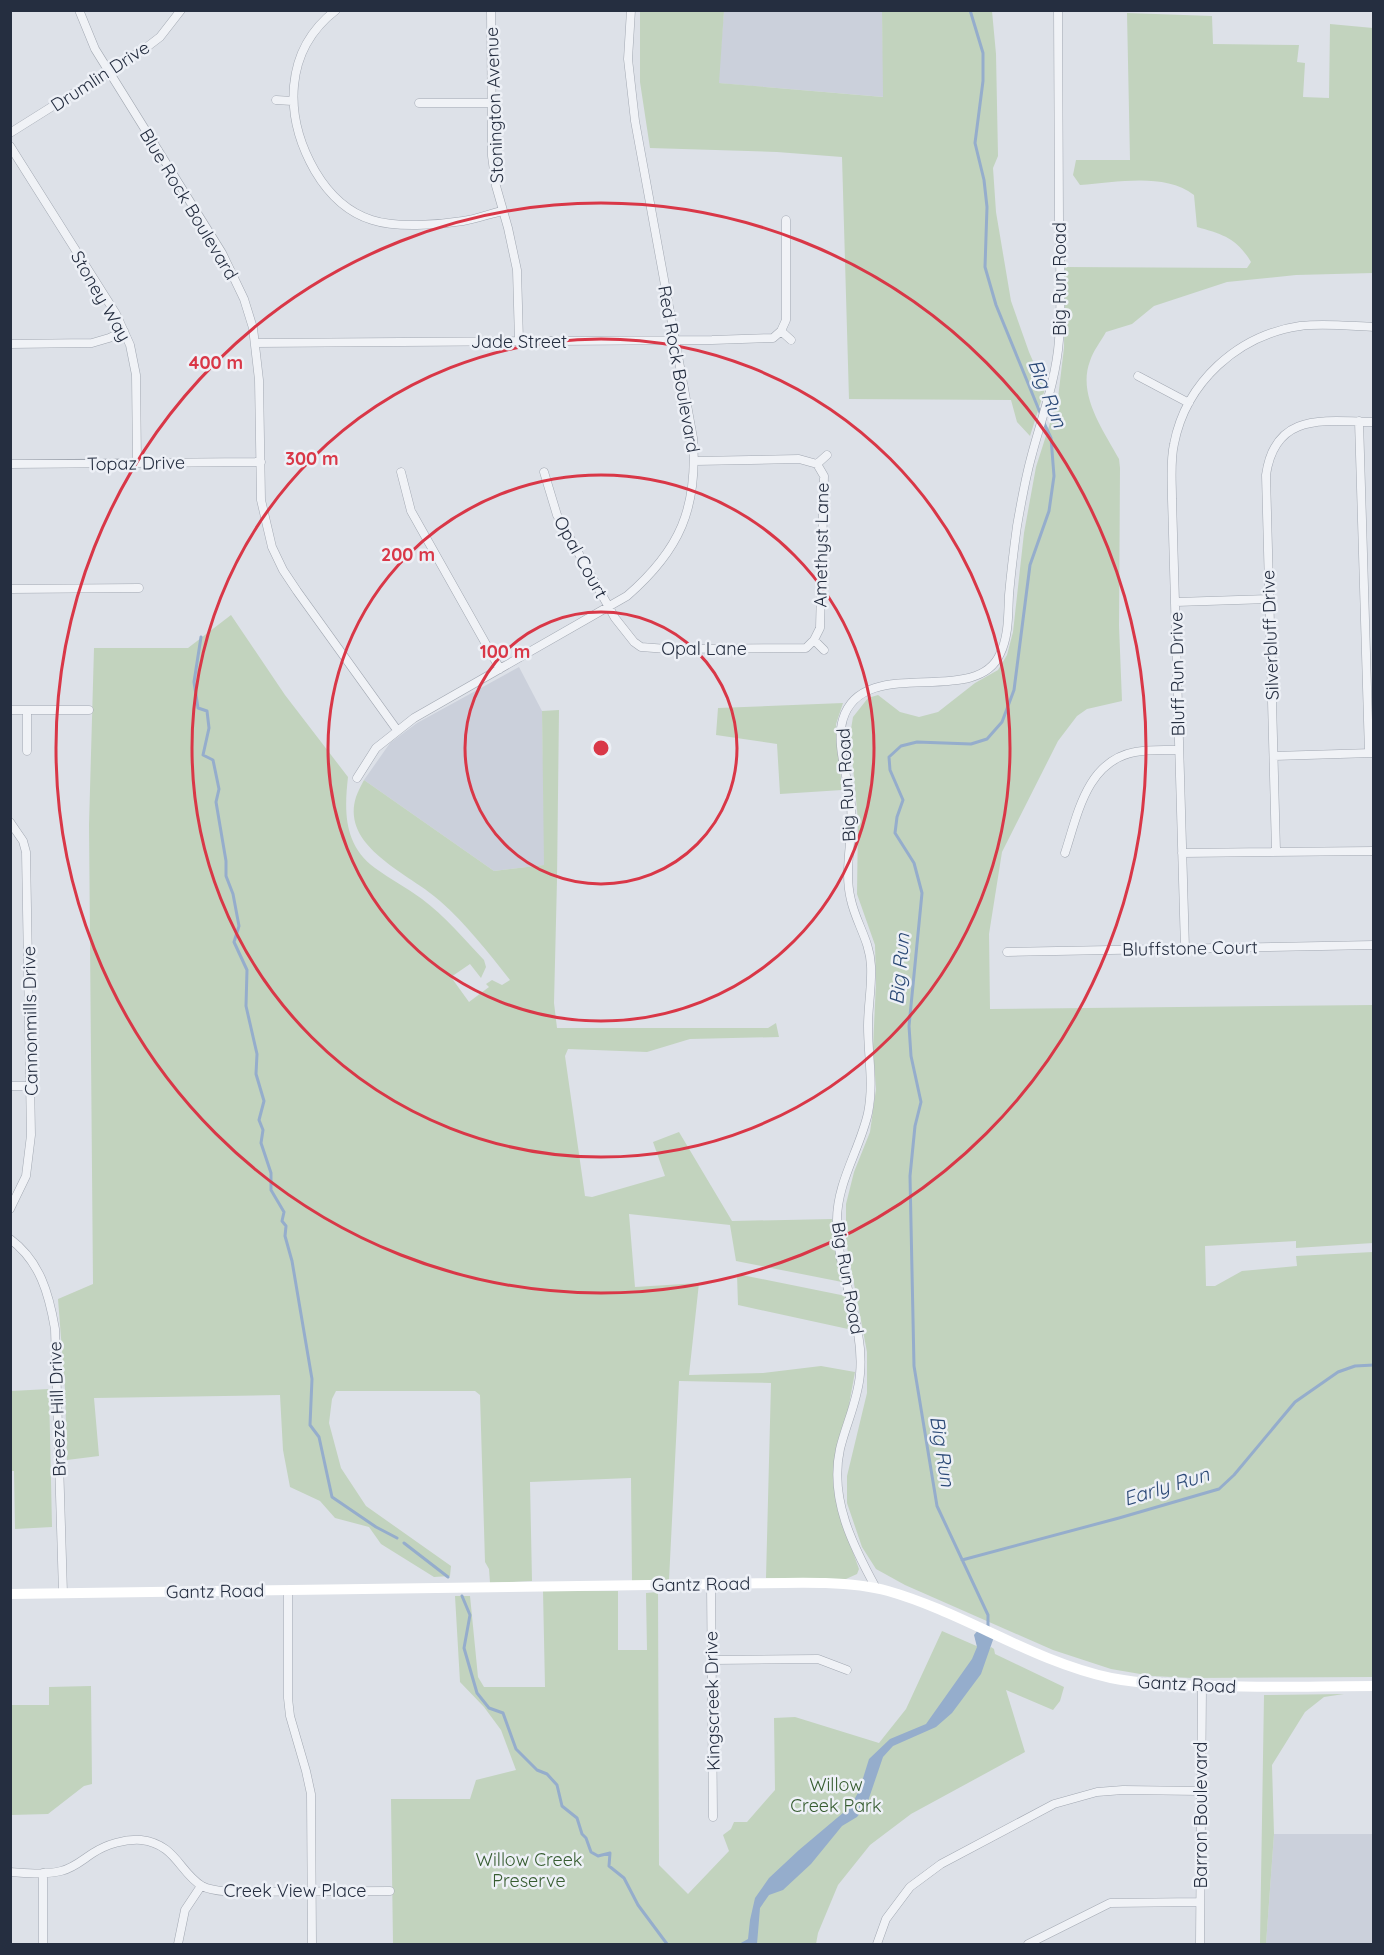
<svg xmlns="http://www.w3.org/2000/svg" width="1384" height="1955" font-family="Quicksand,sans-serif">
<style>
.built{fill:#cbd0db}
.green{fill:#c2d3be}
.water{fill:#95adcc}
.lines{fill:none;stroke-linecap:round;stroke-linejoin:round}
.stream{stroke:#95adcc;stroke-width:3}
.minor-casing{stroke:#a2a8b2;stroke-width:9}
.minor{stroke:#f0f2f6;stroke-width:8}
.secondary{stroke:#fff;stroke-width:10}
.ring{fill:none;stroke:#d93747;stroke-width:3}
.labels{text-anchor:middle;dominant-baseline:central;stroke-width:5;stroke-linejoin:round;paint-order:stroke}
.street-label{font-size:18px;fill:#252e40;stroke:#edf0f6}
.park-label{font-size:18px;fill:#375d31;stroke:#edf0f6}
.water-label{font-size:20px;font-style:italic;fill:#2c4a77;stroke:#edf0f6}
.centre{fill:#d93747;stroke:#edf0f6;stroke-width:3}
.ring-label{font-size:18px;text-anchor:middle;font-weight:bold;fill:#d93747;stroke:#edf0f6;stroke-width:5;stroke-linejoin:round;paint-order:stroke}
</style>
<rect width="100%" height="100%" fill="#dde1e8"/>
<path class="built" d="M724,11H882L884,97L718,83Z
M519,667L542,711L545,865L494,871L364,780L390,743L417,723Z
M1274,1834H1373V1944H1266Z"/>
<path class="green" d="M640,11H724L719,83L883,97L882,11H992L996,54L998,156L993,168L996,212L1011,301L1029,352L1045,389L1030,436L1017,422L1011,400L849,399L842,157L777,152L650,148L640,82Z
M1127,13L1212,16L1213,44L1299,45L1297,62L1305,63L1303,97L1329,98L1330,24L1373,28V273L1296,275L1227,282L1154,306L1132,324L1106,332C1101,341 1093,351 1090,361C1077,395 1104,431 1119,459L1120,468L1119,626L1122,701L1087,709L1077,716L1058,741L1002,852L989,934L990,1009L1373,1005V1243L1296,1248V1241L1205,1246L1206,1286H1215L1242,1271L1297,1266L1296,1256L1373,1252V1677L1192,1678L1152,1676L1111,1669L1053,1650L905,1585L876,1569L862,1547L847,1503V1476L867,1393V1352L846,1242V1204L854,1172L870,1132L876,1089L873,1047L876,983L875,945L857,894L858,821L850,735L853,717L868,698L878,695L900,712L919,717L938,712L975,683L998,670L1007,655L1013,632L1024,533L1036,467L1058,398L1064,348L1065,267L1247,268L1251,262C1237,238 1222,234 1197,227L1194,195C1163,172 1116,183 1080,185L1073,175L1076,160H1130Z
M231,615L285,695L348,777C344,812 344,845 375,868C390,879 407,888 422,899C445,916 464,939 484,960L486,967L481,978L470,964L451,977L469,1002L489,987L486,984L492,980L502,985L510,980C488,952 466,924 440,901C411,874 340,848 356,797C358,791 361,786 364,780L494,871L544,865L542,711L559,710L557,880L554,1003L557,1028H768L776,1023L779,1037L690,1039L647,1052L568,1049L565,1056L585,1196L592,1197L665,1176L653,1142L679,1132L732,1221L832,1219L842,1282L736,1261L730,1225L629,1214L635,1287L699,1283L689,1375L763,1373L821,1366L855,1372L836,1476L840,1516L859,1569L857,1574L846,1579L766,1578L771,1383L679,1381L669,1580L632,1581L631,1478L530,1482L532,1581L490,1583L489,1569L485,1562L480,1395L475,1391H336L332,1399L329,1423L341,1468L366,1506L451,1566L450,1576L434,1577L381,1544L369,1527L335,1518L320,1501L290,1487L283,1450L280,1395L94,1398L99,1456L67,1460L65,1389L58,1299L93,1284L89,825L94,648H188Z
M843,703L836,724L842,790L780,794L777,744L716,735L718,708Z
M737,1274L846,1296L851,1323L848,1329L738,1305Z
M49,1389L52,1527L15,1529L14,1471H10L11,1391Z
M543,1591H618V1650H647L646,1593L658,1592L659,1865L688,1894L729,1851L723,1835L731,1829L734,1822H747L775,1790L774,1718L795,1717L879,1743L906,1709L942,1631L988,1651L991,1647L994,1649L995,1654L1064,1687L1060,1701L1053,1710L1006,1690L1025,1752L911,1814L870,1845L838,1885L818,1933L816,1944H393L391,1799H470L476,1780L516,1770L501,1730L484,1707L460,1682L455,1596H470L478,1677L484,1687H545Z
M91,1686L92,1784L84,1786L48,1814L11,1815V1705H49V1687Z
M1344,1694L1324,1697L1305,1712L1272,1765L1274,1834L1266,1944H1260L1264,1695Z"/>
<path class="water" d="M978,1630L994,1637L981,1674L952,1713L936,1727L893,1746L883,1757L867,1804L857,1817L842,1826L811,1864L783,1890L769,1895L760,1908L757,1944H739L748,1939L750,1920L755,1898L769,1878L799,1850L850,1807L859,1791L869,1759L890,1739L926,1724L972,1659L977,1647L974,1635Z"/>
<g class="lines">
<path class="stream" d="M970,10L983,53V81L975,143L984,180L987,207L985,267L996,305L1041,415
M201,637L194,682L198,708L207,711L209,728L203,755L213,760L219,789L216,802L226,861V876L233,894L239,926L234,942L247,970L246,1006L257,1054L256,1074L264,1101L259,1120L263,1130L261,1143L271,1173V1190L284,1212L282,1221L286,1226L285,1236L292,1261L312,1379L310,1425L319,1437L332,1497L376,1527L397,1538
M404,1543L448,1577
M962,1560L1119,1518L1219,1489L1234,1475L1295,1402L1338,1372L1355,1366L1374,1365
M462,1596L470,1615L464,1648L477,1693L489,1708L503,1713L516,1749L537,1770L547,1774L557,1785L562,1806L577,1818L582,1834L586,1838L591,1852L598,1856L610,1853L609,1866L624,1878L638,1905L667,1944
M988,1629V1615L937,1506L914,1366L910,1176L915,1126L921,1102L911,1056L909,1026L922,893L914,863L895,833L897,817L903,800L890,770L889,757L901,746L917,742L971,744L987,739L1002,722L1014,690L1030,565L1049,511L1054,476L1051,438L1043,421"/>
<g class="minor-casing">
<path id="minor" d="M79,10L95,49L222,253L244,299L253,328L259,380L261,500L272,547L283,570L297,591L397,730
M336,10C283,51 284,117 315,171C328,193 346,212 372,220C396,228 438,225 463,221C476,219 489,214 502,211
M491,10L492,156L496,186L508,228L517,270L519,341
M276,100L292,101
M419,103H491
M10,133L147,47L160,37L181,10
M10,146L116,314L130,345L136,375L137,463
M781,331L791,340
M255,343L712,340L773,338L781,331L786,320V220
M10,344L92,343L109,338L124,331
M1138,376L1189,403
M1359,421L1369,753
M10,464L261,462
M817,464L827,455
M401,472L411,511L500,669
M544,472L557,515L615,618L634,642L641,647L667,649L806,648L814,640L820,628L824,476L817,464L799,459L695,461
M10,589L139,588
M1176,602L1269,599
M814,640L824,650
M10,710H89
M27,751V710
M1274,756L1372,753
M357,778L376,748L414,718L627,596C680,550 698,508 693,438L635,121L628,59L631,10
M10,822L23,841L26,852L31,1135L26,1176L10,1209
M1276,851L1266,475C1275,412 1323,421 1374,422
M1065,853C1078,813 1087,761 1135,752C1149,749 1164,750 1178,750
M1182,853L1374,851
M1185,949L1172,499C1172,481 1170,462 1174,444C1186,382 1238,335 1300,326C1323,323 1350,326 1374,327
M1007,952L1374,945
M10,1086H31
M10,1239C40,1261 49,1294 55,1329L63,1593
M711,1584L713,1817
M876,1588C853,1546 829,1499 840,1449C846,1424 858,1400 860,1374C865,1322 836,1272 837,1220C837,1182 860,1149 868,1113C874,1083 868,1056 868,1026C868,1006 872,986 871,966C870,941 856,923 851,900C843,869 854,836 851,805C849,780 835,744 843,719C863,653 976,709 1000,654C1009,636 1008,614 1009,595C1011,572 1014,548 1017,526C1021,503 1025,480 1031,458C1041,419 1056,381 1059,340C1062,300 1060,259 1059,219C1059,149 1058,80 1058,10
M288,1590V1698L290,1716L306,1771L311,1794L312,1944
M712,1660L818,1659L847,1670
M10,1872C27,1873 45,1875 61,1871C74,1868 82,1860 93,1853C107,1844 125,1839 141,1840C176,1844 179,1872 202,1886C211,1891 223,1891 233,1892L390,1891
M43,1873V1944
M178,1944L185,1910L201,1886
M877,1944L886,1919L910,1887L941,1864L1054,1804L1097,1792L1123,1790L1200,1791
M1028,1944L1110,1903L1200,1902
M1200,1944L1202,1686"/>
</g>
<use href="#minor" class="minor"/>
<path class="secondary" d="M10,1594L720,1584C770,1584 841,1578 888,1591C965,1613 1032,1661 1111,1678C1147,1685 1183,1686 1219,1686C1271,1688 1322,1686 1374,1686"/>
</g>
<g class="ring">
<circle cx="601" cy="748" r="136"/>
<circle cx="601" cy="748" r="273"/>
<circle cx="601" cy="748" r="409"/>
<circle cx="601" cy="748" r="545"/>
</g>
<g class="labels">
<g class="street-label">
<text transform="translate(100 76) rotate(-33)">Drumlin Drive</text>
<text transform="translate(494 105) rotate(-92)">Stonington Avenue</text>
<text transform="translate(189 204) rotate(59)">Blue Rock Boulevard</text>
<text transform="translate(1059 279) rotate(-90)">Big Run Road</text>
<text transform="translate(101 296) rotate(60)">Stoney Way</text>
<text x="519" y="341">Jade Street</text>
<text transform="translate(679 369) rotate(80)">Red Rock Boulevard</text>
<text transform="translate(136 463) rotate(-1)">Topaz Drive</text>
<text transform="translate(821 545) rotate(-89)">Amethyst Lane</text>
<text transform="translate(581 557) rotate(61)">Opal Court</text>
<text transform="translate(1270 635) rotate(-92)">Silverbluff Drive</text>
<text x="704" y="648">Opal Lane</text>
<text transform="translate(1177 674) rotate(-91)">Bluff Run Drive</text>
<text transform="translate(846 785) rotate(-93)">Big Run Road</text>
<text transform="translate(1190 948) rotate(-1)">Bluffstone Court</text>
<text transform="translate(30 1021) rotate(-91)">Cannonmills Drive</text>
<text transform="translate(848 1278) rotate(80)">Big Run Road</text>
<text transform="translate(57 1409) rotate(-92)">Breeze Hill Drive</text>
<text transform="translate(701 1584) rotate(-1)">Gantz Road</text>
<text transform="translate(215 1591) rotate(-1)">Gantz Road</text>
<text transform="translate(1187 1684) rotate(3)">Gantz Road</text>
<text transform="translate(712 1701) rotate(-91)">Kingscreek Drive</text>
<text transform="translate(1200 1815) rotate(-90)">Barron Boulevard</text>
<text x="295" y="1890">Creek View Place</text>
</g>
<g class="park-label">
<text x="836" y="1784">Willow<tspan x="836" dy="21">Creek Park</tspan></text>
<text x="529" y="1859">Willow Creek<tspan x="529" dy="21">Preserve</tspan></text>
</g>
<g class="water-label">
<text transform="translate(1048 393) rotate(68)">Big Run</text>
<text transform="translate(899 969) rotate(-85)">Big Run</text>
<text transform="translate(943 1451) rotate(81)">Big Run</text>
<text transform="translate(1166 1486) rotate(-17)">Early Run</text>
</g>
</g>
<circle cx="601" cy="748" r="9" class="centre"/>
<g class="ring-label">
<text x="216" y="369">400 m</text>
<text x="312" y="465">300 m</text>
<text x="408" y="561">200 m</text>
<text x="505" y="658">100 m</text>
</g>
<rect width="1384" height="1955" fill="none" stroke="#252e40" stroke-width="24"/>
</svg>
